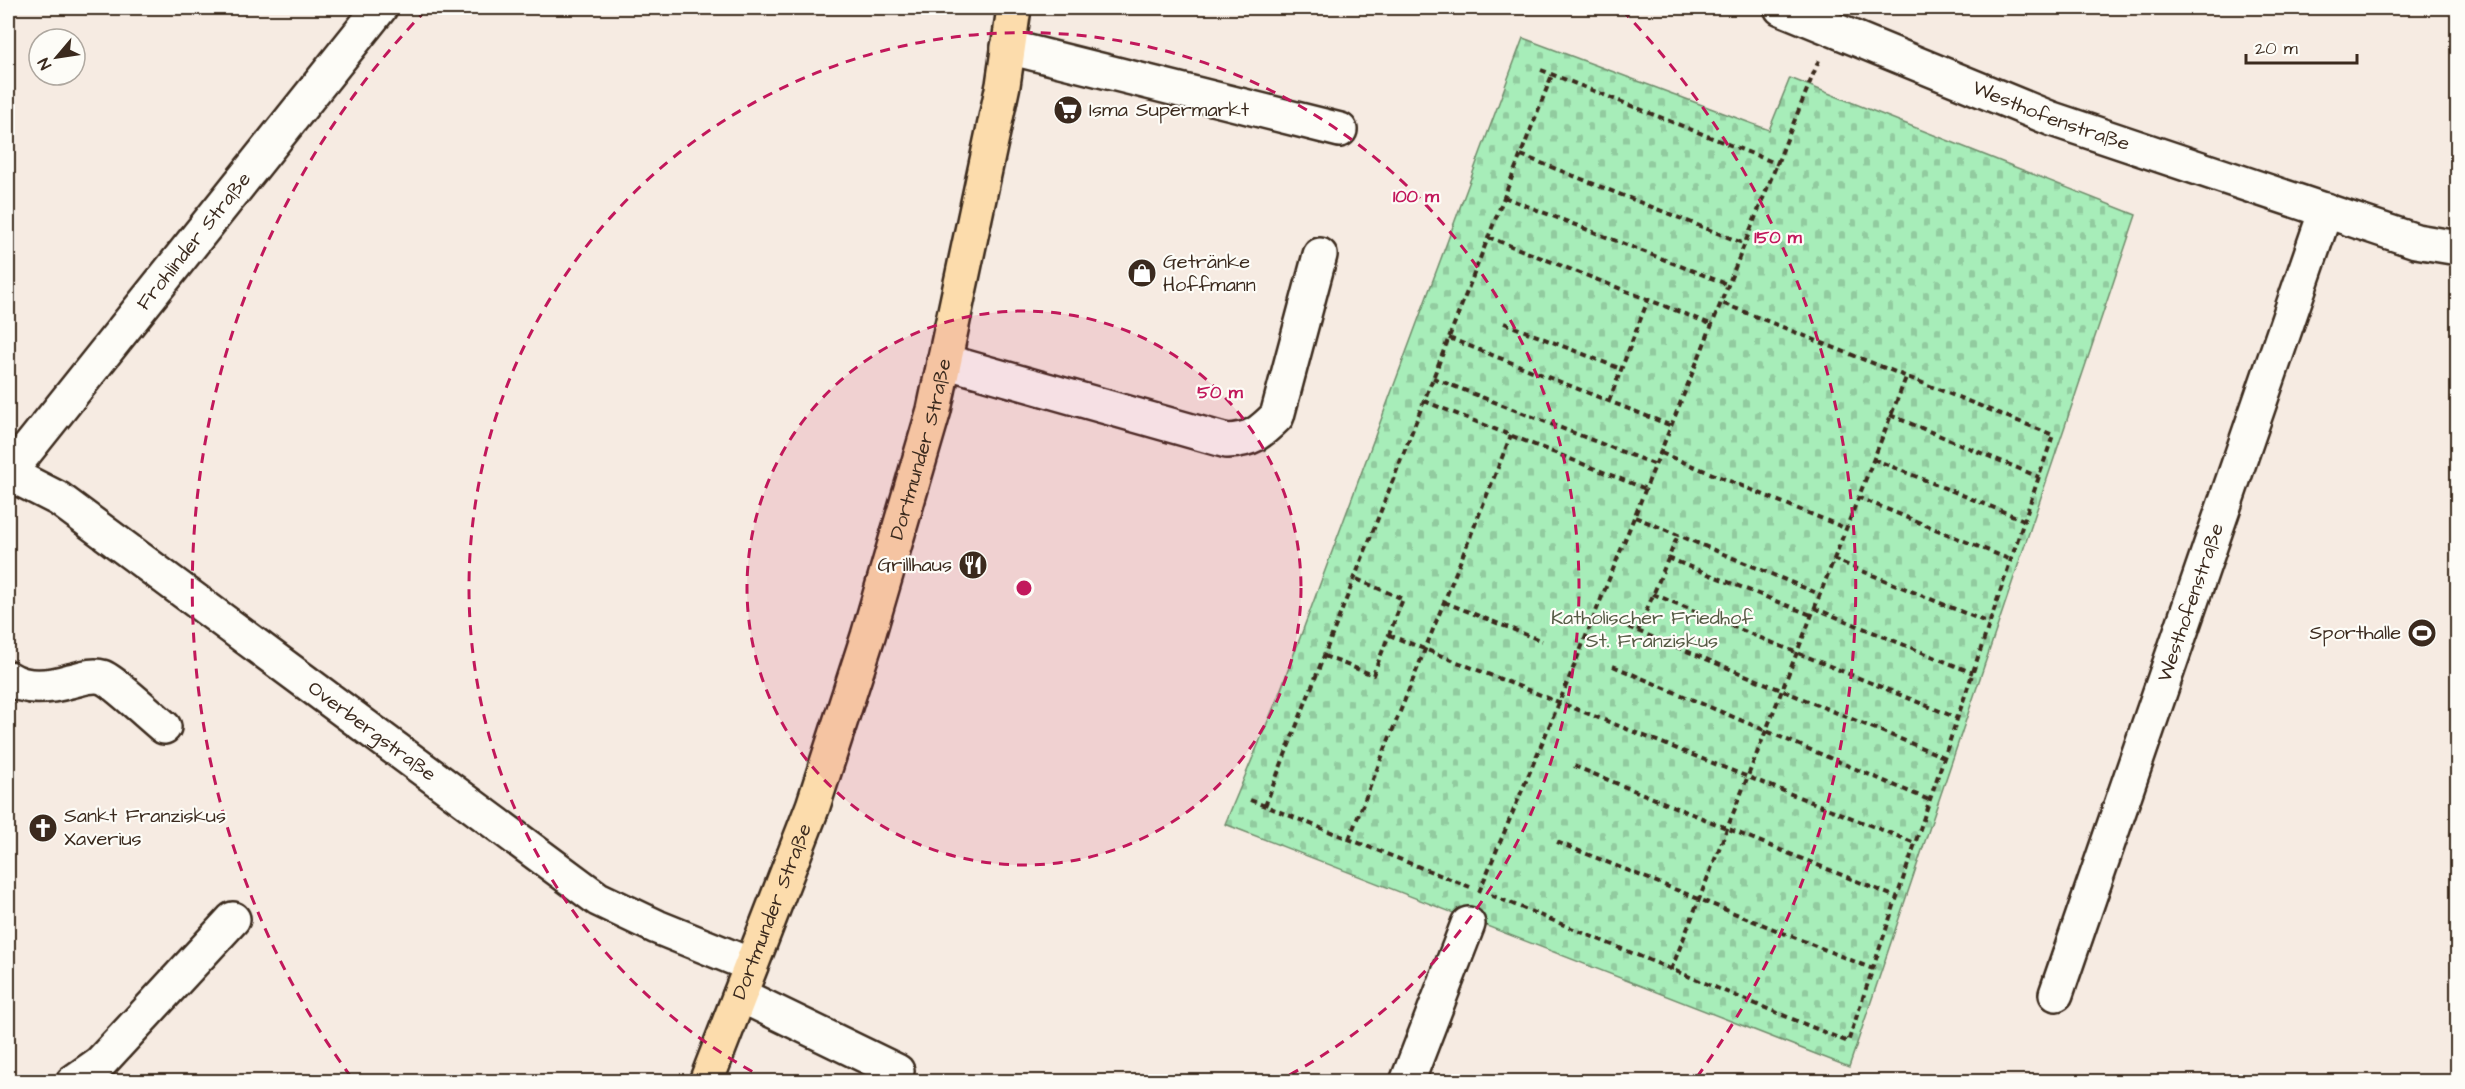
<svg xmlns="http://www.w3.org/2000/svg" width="2465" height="1089" font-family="'Architects Daughter',sans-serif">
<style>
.cemetery{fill:url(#cemetery-stones);stroke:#718c6c;stroke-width:1.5}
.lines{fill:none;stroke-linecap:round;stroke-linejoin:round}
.minor-casing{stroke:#3b2a1e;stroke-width:38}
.major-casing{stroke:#3b2a1e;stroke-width:38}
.path{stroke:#3b2a1e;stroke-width:4;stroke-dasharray:6 4.5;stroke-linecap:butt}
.minor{stroke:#fdfcf7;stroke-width:33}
.major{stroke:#fcdcac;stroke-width:33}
.ring{fill:none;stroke:#c2185b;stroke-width:3;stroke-dasharray:10 8}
.labels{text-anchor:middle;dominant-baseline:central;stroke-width:4.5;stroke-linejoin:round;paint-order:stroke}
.poi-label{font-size:20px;fill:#3b2a1e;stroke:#fdfcf7;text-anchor:start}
.street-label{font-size:20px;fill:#3b2a1e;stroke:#fdfcf7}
.park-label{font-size:20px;fill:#565b45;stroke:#fdfcf7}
.centre{fill:#c2185b;stroke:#fdfcf7;stroke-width:3}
.ring-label{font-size:18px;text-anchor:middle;font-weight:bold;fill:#c2185b;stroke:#fdfcf7;stroke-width:4.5;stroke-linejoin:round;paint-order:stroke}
</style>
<defs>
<pattern id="cemetery-stones" width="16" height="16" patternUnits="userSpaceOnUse" patternTransform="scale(1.5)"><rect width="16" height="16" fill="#a7edb9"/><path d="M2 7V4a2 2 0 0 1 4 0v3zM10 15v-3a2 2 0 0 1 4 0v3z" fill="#91cb9f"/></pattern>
</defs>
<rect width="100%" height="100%" fill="#f6ebe2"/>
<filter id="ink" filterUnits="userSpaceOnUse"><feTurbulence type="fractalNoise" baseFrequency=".0167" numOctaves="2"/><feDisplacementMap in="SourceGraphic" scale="12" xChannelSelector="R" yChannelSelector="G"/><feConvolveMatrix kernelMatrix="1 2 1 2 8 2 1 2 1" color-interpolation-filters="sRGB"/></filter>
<g filter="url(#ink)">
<path class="cemetery" d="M1523,38L1769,130L1790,78L2136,215L1849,1067L1225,824L1278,697Z"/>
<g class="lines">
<g class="minor-casing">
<g id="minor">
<path id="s1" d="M1781,8L2052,119L2416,241L2458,248"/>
<path d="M1008,47L1340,130"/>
<path d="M944,361L1227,441C1252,440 1260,433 1277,416L1320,255"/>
<path id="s2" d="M8,473L59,499L598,899L657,927L751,965"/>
<path id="s3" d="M8,474L380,8"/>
<path d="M8,678C26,690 50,687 70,681C80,679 92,674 102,677C112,680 153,718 164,727"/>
<path id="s4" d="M2056,994L2326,210"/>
<path d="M740,995L897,1071"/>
<path d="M73,1082L100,1063L233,919"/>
<path d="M1407,1082L1468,924"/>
</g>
</g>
<g class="major-casing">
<g id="major">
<path id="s5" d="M706,1082L813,806L868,636L934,410L1003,85L1014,8"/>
</g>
</g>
<path class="path" d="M1541,70L1778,164
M1521,155L1745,244
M1504,197L1729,285
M1488,237L1713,325
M1504,323L1621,369
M1449,338L1672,426
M1433,378L1656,465
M1424,401L1646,489
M1609,401L1648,300
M1890,415L2039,477
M1661,453L1845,528
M1873,459L2024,520
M1857,497L2011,560
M1635,517L1819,594
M1668,558L1811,615
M1833,559L1989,623
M1653,594L1957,718
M1444,602L1542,641
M1814,608L1973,673
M1628,627L1944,757
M1638,631L1678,535
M1389,635L1915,843
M1324,656L1373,675L1403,599L1354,578
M1613,666L1929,800
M1574,766L1896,897
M1250,800L1470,887
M1265,806L1552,75
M1349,839L1511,435
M1557,842L1873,969
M1479,892L1559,703L1819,60
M1491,895L1848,1042L2053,435L1722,303
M1671,970L1907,375"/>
<use href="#minor" class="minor"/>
<use href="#major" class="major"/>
</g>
</g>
<circle cx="1024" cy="588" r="277" fill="#c2185b" fill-opacity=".12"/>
<g class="ring">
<circle cx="1024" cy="588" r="277"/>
<path d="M768 1080A555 555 0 1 1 1280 1080"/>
<path d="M351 1077A832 832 0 0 1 426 10M1622 10A832 832 0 0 1 1697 1077"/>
</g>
<defs>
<g id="supermarket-disc" transform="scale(1.5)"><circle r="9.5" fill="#3b2a1e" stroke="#fdfcf7"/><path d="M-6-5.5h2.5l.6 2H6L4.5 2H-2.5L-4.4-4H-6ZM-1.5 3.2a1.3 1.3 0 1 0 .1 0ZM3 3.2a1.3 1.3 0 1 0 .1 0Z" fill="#fff"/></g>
<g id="shop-disc" transform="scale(1.5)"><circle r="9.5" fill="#3b2a1e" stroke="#fdfcf7"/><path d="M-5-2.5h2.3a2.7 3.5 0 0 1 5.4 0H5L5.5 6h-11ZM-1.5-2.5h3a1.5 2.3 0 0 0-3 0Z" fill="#fff"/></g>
<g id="restaurant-disc" transform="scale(1.5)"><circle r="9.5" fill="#3b2a1e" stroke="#fdfcf7"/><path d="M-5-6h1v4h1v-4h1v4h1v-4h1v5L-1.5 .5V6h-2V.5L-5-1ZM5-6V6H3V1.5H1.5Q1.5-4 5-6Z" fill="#fff"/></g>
<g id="stadium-disc" transform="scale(1.5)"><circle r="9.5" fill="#3b2a1e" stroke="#fdfcf7"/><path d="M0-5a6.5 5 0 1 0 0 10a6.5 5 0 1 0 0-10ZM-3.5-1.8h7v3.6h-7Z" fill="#fff"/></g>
<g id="church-disc" transform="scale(1.5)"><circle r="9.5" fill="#3b2a1e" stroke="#fdfcf7"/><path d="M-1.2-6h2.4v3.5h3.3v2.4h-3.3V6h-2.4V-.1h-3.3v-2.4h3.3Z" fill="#fff"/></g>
</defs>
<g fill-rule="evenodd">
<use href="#supermarket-disc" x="1068" y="110"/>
<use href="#shop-disc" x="1142" y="273"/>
<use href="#restaurant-disc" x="973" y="565"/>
<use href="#stadium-disc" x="2422" y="633"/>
<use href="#church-disc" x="43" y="828"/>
</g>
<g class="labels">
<g class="poi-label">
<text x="1089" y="110">Isma Supermarkt</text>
<text x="1163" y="262">Getränke<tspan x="1163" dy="23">Hoffmann</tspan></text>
<text x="952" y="565" text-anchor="end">Grillhaus</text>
<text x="2401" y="633" text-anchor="end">Sporthalle</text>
<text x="64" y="816">Sankt Franziskus<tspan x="64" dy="23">Xaverius</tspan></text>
</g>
<g class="street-label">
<text stroke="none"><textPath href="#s1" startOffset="291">Westhofenstraße</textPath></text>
<text stroke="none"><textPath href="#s3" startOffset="298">Frohlinder Straße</textPath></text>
<text stroke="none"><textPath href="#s5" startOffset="669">Dortmunder Straße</textPath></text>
<text stroke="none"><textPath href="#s4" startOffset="414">Westhofenstraße</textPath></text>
<text stroke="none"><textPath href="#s2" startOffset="447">Overbergstraße</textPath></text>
<text stroke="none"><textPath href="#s5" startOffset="183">Dortmunder Straße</textPath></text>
</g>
<g class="park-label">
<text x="1652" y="618">Katholischer Friedhof<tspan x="1652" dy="23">St. Franziskus</tspan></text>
</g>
</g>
<circle cx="1024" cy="588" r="9" class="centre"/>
<g class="ring-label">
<text x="1416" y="202">100 m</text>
<text x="1778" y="243">150 m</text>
<text x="1220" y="398">50 m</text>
</g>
<rect width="2465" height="1089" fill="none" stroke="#fdfcf7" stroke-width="30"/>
<rect x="15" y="15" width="2435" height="1059" fill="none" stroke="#3b2a1e" stroke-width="2" filter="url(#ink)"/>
<g transform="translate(57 57) rotate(241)"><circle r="28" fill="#fdfcf7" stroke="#afa8a0" stroke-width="1.5"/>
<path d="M0-4.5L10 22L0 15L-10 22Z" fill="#3b2a1e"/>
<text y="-9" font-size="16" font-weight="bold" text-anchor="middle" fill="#3b2a1e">N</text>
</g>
<path d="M2246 54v9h111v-9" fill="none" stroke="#3b2a1e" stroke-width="3"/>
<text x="2255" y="54" font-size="18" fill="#3b2a1e" stroke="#fdfcf7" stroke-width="4.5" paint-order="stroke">20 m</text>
</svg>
